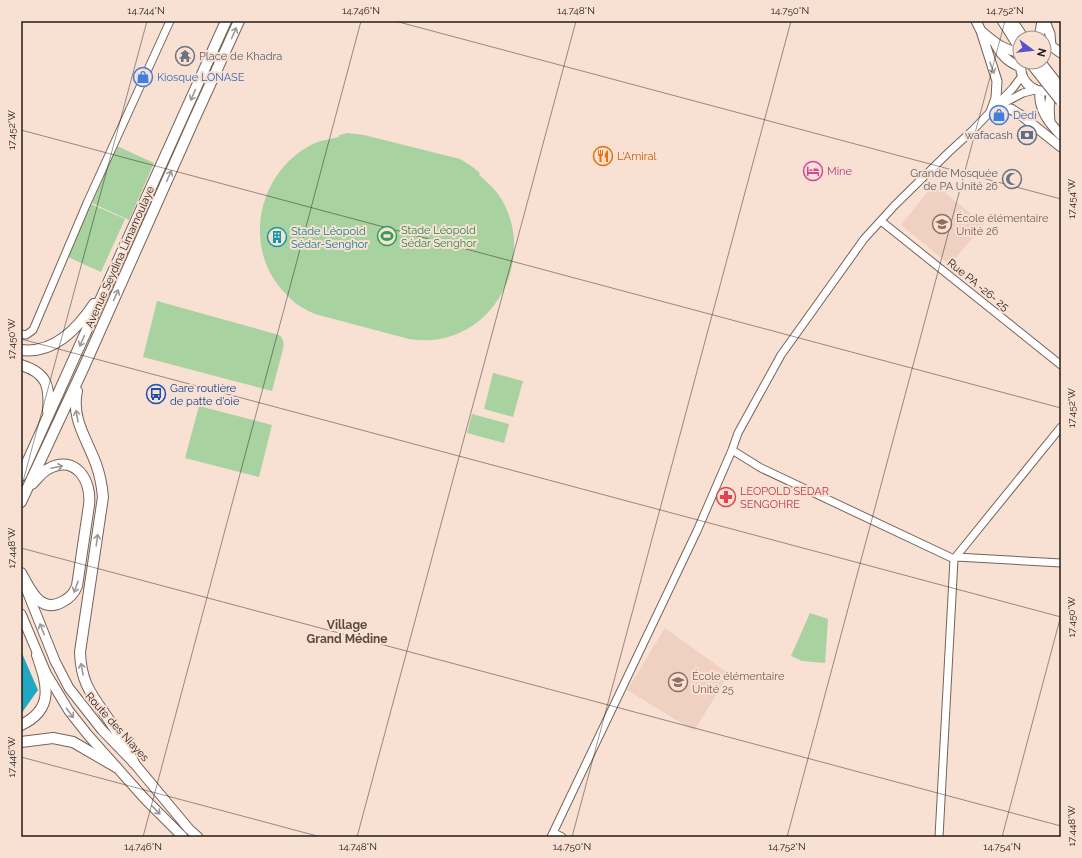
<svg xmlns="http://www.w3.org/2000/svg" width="1082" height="858" font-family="Raleway,sans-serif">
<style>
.built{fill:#f0d1c1}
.green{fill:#a8d2a0}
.water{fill:#20a8c1}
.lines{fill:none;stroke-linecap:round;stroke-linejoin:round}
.tertiary-casing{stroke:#776358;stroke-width:9}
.primary-casing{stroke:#776358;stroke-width:11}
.trunk-casing{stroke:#776358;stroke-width:12}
.tertiary{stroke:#fff;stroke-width:7}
.primary{stroke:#fff;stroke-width:9}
.trunk{stroke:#fff;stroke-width:10}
.trunk-bridge-casing{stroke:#776358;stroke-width:12;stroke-linecap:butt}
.trunk-bridge{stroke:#fff;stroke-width:10}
.oneway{stroke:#9c9897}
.ticks{fill:none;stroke:#231b17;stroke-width:1;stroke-opacity:0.45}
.labels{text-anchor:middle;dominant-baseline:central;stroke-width:4;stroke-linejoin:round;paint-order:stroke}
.worship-label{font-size:11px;fill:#5b616d;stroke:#f8e0d3;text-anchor:start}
.shop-label{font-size:11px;fill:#366cbe;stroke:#f8e0d3;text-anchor:start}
.service-label{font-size:11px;fill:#4e5e75;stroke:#f8e0d3;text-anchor:end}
.food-label{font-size:11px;fill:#c56008;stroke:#f8e0d3;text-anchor:start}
.hotel-label{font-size:11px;fill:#b23c85;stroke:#f8e0d3;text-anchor:start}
.education-label{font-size:11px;fill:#785e54;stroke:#f8e0d3;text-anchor:start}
.leisure-label{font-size:11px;fill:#27864d;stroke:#f8e0d3;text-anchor:start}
.culture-label{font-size:11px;fill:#0d838f;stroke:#f8e0d3;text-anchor:start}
.street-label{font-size:11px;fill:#231b17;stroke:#f8e0d3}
.transit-label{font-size:11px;fill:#164399;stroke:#f8e0d3;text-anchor:start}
.health-label{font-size:11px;fill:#be3a42;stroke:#f8e0d3;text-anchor:start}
.neighbourhood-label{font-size:12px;font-weight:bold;fill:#5d4a3f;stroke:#f8e0d3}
.neatline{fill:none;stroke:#231b17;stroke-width:1.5}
.ticks-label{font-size:10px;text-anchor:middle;fill:#231b17}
</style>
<rect width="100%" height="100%" fill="#f8e0d3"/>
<path class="built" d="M934,184L984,224L950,265L901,225Z
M665,628L729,674L694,731L627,690Z"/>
<path class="green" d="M348,133L364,135L460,159L470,165L480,173L479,175C486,181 493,187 498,194C533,243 508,318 451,336C437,341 423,341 409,339L315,314C311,312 306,310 301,307C294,303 289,297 283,291C241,245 259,169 315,143C323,140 331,139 339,137V135Z
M117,146L154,163L129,220L92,203Z
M91,204L125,219L101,272L68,257Z
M157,301L279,335C284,339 284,343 283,349L272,391L143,357Z
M493,373L523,381L513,417L484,409Z
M199,406L272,425L259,477L185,458Z
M472,414L509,424L504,443L467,433Z
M810,613L828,619L825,663L802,661L791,656Z"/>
<path class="water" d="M21,651L38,690L21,714Z"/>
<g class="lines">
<g class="tertiary-casing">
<path id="tertiary" d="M1002,104L1023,93L1035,90
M881,221L1061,365
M21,334L26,335L33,330L87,203L170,21
M732,450L761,468L954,559
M956,557L1061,563
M554,833L562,837
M551,837L697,531L732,450L738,433L781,355L864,239L895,205L949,152L973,130L1013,88L1022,76
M939,837L954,559L1061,427"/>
</g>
<g class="primary-casing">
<path id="primary" d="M976,21L981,31L997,81L996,98L991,112
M1045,21L1050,34L1051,46
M981,31C995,43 1001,48 1020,53
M1039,38L1042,21
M995,43C1000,54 1009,63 1021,67
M1044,45L1051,46L1061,53
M1021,62C1018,83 1038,99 1057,87
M1040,91C1038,109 1049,123 1061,135
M993,109H1011L1022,116L1061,147
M1050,122C1049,111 1048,99 1054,89
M25,586L55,661L69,688L102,730L134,763L189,829L198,837
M21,614L46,673L69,711L88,735L145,799L183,837"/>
</g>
<g class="trunk-casing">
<path id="trunk" d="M1003,21L1020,48
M1012,21L1023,38
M21,350C54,354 77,329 94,304
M21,365C47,373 50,386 48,411
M77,391C71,419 87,439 96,464C100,475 102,486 103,497L80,652C81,686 94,697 111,723C120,736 127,750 134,763
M21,476L226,21
M21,502L83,369L193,122L239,21
M21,573C30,589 40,614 62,602C70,598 74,594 77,586L89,505C92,480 75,454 48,469C42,472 37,479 32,484
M21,725C55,709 47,684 37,655
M21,742L53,738L73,742L116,767"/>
</g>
<use href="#tertiary" class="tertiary"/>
<use href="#primary" class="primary"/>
<use href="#trunk" class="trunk"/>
<g class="trunk-bridge-casing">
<path id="trunk-bridge" d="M1030,62L1061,101
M1040,62L1061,89"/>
</g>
<use href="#trunk-bridge" class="trunk-bridge"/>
</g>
<defs><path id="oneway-shaft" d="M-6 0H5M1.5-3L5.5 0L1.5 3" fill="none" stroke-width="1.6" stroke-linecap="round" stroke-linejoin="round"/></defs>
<g class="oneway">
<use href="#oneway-shaft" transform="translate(234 33) rotate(-66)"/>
<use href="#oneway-shaft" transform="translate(992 68) rotate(70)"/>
<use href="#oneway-shaft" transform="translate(193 95) rotate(114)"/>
<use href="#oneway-shaft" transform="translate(169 176) rotate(-66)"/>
<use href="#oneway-shaft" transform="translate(116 295) rotate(-66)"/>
<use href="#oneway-shaft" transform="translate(82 341) rotate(114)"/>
<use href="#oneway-shaft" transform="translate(77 416) rotate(-100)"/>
<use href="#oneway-shaft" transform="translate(57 467) rotate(-12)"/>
<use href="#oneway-shaft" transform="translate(97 540) rotate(-82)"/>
<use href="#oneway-shaft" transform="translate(76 587) rotate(110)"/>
<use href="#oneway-shaft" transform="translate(42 629) rotate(-112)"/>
<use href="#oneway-shaft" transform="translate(82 669) rotate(-101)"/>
<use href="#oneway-shaft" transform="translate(70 713) rotate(53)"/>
<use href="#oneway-shaft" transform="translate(156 810) rotate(46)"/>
</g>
<path class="ticks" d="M395,21L1061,199M21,130L1061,408M21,339L1061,617M21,489L147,21M21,548L1061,826M21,757L321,837M143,837L361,21M357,837L576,21M572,837L791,21M787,837L1005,21M1002,837L1061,615"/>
<defs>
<g id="temple-ring" transform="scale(1)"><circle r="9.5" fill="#f8e0d3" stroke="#6b7280" stroke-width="1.5"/><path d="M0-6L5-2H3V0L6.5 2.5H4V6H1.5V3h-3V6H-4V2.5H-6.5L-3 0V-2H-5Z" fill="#6b7280"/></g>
<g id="shop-ring" transform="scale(1)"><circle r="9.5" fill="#f8e0d3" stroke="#3f7fe0" stroke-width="1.5"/><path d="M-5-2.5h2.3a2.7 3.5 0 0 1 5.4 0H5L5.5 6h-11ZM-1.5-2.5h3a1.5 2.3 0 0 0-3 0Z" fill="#3f7fe0"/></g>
<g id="bank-ring" transform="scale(1)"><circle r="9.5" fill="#f8e0d3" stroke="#5c6f8a" stroke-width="1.5"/><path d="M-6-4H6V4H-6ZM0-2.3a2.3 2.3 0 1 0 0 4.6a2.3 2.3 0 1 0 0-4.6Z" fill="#5c6f8a"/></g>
<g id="restaurant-ring" transform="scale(1)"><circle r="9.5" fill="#f8e0d3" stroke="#e8710a" stroke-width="1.5"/><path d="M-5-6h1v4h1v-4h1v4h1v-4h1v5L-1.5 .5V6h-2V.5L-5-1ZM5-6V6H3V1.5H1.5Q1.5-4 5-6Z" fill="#e8710a"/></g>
<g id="hotel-ring" transform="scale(1)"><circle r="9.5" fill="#f8e0d3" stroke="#d1479c" stroke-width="1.5"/><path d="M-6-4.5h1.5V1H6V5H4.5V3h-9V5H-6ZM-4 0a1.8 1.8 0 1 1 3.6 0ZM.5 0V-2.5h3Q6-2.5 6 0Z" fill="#d1479c"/></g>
<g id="mosque-ring" transform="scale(1)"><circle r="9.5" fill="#f8e0d3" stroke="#6b7280" stroke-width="1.5"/><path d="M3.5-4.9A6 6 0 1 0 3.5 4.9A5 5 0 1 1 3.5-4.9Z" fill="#6b7280"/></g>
<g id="school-ring" transform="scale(1)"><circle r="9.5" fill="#f8e0d3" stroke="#8d6e63" stroke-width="1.5"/><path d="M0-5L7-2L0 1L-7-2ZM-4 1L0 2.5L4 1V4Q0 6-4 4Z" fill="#8d6e63"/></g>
<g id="stadium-ring" transform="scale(1)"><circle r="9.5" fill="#f8e0d3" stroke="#2e9e5b" stroke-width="1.5"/><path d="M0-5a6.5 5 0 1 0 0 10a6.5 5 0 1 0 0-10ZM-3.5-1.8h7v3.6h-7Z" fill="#2e9e5b"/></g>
<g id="building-ring" transform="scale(1)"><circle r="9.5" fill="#f8e0d3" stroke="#0f9aa8" stroke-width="1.5"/><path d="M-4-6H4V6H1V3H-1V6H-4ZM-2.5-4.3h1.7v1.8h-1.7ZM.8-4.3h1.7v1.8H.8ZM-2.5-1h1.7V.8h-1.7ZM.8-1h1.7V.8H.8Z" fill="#0f9aa8"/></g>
<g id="bus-ring" transform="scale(1)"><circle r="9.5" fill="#f8e0d3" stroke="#1a4fb4" stroke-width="1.5"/><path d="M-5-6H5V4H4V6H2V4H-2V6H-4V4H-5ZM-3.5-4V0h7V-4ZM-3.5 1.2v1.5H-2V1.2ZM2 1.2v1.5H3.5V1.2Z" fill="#1a4fb4"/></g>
<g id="pharmacy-ring" transform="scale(1)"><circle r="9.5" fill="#f8e0d3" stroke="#e0444e" stroke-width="1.5"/><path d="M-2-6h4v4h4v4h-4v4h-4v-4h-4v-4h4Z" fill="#e0444e"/></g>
</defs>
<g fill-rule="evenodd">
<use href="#temple-ring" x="185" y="56"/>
<use href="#shop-ring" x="143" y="77"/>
<use href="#shop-ring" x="999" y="115"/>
<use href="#bank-ring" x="1027" y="135"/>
<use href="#restaurant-ring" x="603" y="156"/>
<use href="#hotel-ring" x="813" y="171"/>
<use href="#mosque-ring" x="1012" y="179"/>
<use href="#school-ring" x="942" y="224"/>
<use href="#stadium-ring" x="387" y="236"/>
<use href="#building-ring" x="277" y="237"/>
<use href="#bus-ring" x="156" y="394"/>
<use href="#pharmacy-ring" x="726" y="497"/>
<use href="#school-ring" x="678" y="682"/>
</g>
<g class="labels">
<g class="worship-label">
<text x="199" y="56">Place de Khadra</text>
<text x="998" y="173" text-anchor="end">Grande Mosquée<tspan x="998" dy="13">de PA Unité 26</tspan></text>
</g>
<g class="shop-label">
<text x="157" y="77">Kiosque LONASE</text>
<text x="1013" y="115">Dedi</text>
</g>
<g class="service-label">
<text x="1013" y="135">wafacash</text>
</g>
<g class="food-label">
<text x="617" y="156">L'Amiral</text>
</g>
<g class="hotel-label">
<text x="827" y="171">Mine</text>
</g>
<g class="education-label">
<text x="956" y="218">École élémentaire<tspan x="956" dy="13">Unité 26</tspan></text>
<text x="692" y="676">École élémentaire<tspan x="692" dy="13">Unité 25</tspan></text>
</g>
<g class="leisure-label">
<text x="401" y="230">Stade Léopold<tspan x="401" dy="13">Sédar Senghor</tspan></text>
</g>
<g class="culture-label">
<text x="291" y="231">Stade Léopold<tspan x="291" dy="13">Sédar-Senghor</tspan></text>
</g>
<g class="street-label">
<text transform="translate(120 257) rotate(-66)">Avenue Seydina Limamoulaye</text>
<text transform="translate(978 285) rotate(39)">Rue PA -26- 25</text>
<text transform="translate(117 727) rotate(48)">Route des Niayes</text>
</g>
<g class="transit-label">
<text x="170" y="388">Gare routière<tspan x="170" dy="13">de patte d'oie</tspan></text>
</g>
<g class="health-label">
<text x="740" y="491">LEOPOLD SEDAR<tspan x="740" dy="13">SENGOHRE</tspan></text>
</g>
<g class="neighbourhood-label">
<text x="347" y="625">Village<tspan x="347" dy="14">Grand Médine</tspan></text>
</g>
</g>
<rect width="1082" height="858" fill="none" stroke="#f8e0d3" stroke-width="44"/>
<g transform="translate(1032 50) rotate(105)"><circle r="19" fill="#f8e0d3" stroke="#a39188"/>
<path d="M0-3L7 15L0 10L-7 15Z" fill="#5c4fc7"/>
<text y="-6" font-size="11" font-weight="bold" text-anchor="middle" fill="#231b17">N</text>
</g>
<rect x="22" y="22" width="1038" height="814" class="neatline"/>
<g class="ticks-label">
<text x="146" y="14">14.744°N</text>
<text x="361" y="14">14.746°N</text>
<text x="576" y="14">14.748°N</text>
<text x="790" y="14">14.750°N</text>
<text x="1005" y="14">14.752°N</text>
<text transform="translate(11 130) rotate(-90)" y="4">17.452°W</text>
<text transform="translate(1071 199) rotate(-90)" y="4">17.454°W</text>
<text transform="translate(11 339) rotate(-90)" y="4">17.450°W</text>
<text transform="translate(1071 408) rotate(-90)" y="4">17.452°W</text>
<text transform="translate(11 548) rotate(-90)" y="4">17.448°W</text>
<text transform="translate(1071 617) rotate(-90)" y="4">17.450°W</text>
<text transform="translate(11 757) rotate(-90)" y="4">17.446°W</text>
<text transform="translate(1071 826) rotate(-90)" y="4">17.448°W</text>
<text x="143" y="850">14.746°N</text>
<text x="358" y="850">14.748°N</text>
<text x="572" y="850">14.750°N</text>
<text x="787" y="850">14.752°N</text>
<text x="1002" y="850">14.754°N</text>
</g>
</svg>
